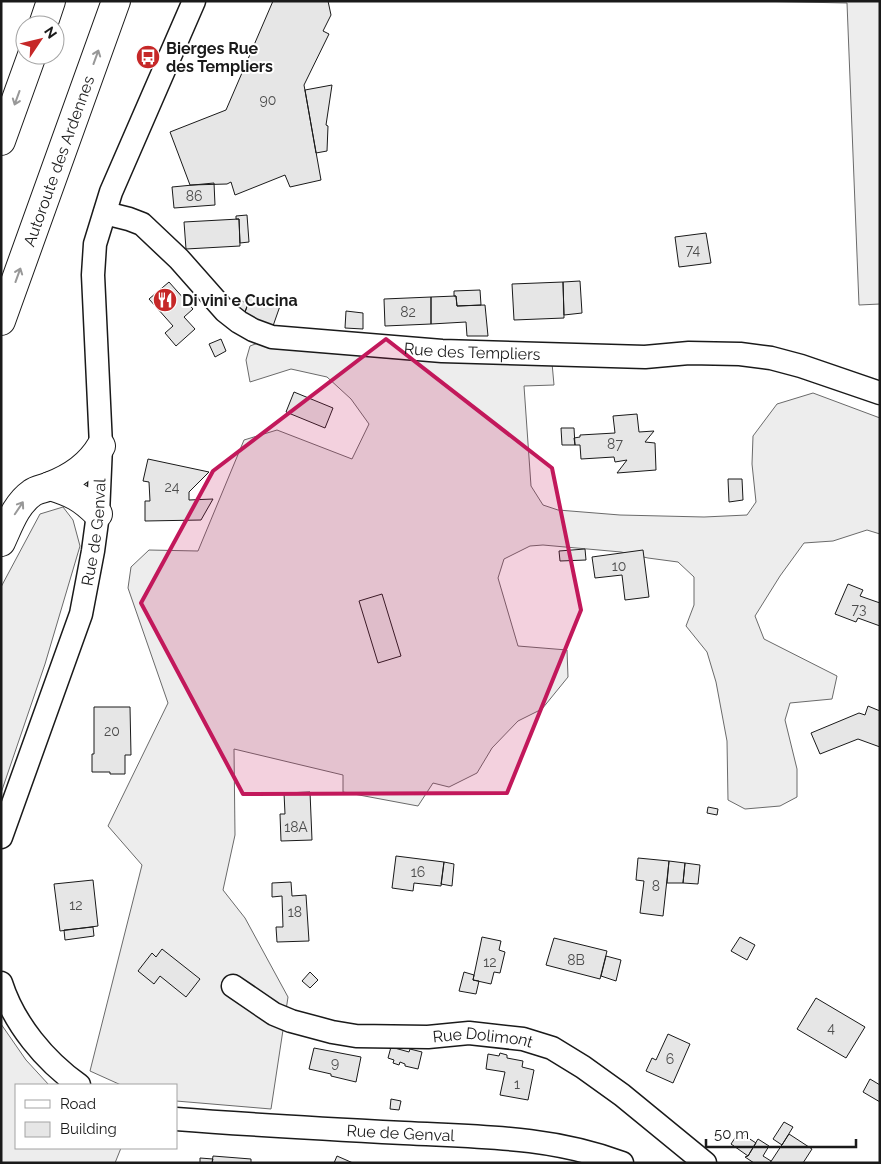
<svg xmlns="http://www.w3.org/2000/svg" width="881" height="1164" font-family="Raleway,sans-serif">
<style>
.built{fill:#ededed;stroke:#6a6a6a}
.building{fill:#e6e6e6;stroke:#1a1a1a}
.lines{fill:none;stroke-linecap:round;stroke-linejoin:round}
.minor-casing{stroke:#1a1a1a;stroke-width:25}
.highway-casing{stroke:#1a1a1a;stroke-width:30}
.minor{stroke:#fff;stroke-width:22}
.highway{stroke:#fff;stroke-width:28}
.oneway{stroke:#989898}
.marked{fill:#c2185b;fill-opacity:0.2;stroke:#c2185b;stroke-width:4;stroke-linejoin:round}
.labels{text-anchor:middle;dominant-baseline:central;stroke-width:4;stroke-linejoin:round;paint-order:stroke}
.number-label{font-size:14px;fill:#4d4d4d}
.poi-label{font-size:16px;font-weight:bold;fill:#1a1a1a;stroke:#fff;text-anchor:start}
.street-label{font-size:16px;fill:#1a1a1a;stroke:#fff}
</style>
<rect width="100%" height="100%" fill="#fff"/>
<path class="built" d="M752,1H880V304L859,305L847,3Z
M258,343L386,358L552,363L554,385L524,386L531,486L543,505L558,510L620,515L704,517L747,515L756,502L752,464L753,436L777,404L813,393L880,418V534L867,530L833,541L804,543L780,576L755,616L764,639L837,676L832,699L790,703L785,720L797,769V797L780,806L745,809L728,800L727,741L716,682L707,652L686,626L694,605V577L678,562L648,558L621,552L543,545L530,546L504,559L498,578L518,646L567,650L568,677L542,709L518,721L492,748L477,773L449,787L433,783L418,806L343,792V775L234,749L235,835L223,890L245,918L288,997L271,1109L176,1101V1085H121L90,1071L142,865L108,826L168,703L128,588L131,567L149,550L198,551L244,440L277,430L352,459L369,424L351,399L327,377L291,369L250,382L246,360L250,346Z
M63,507L73,520L80,546L45,664L1,793V587L40,514Z
M1,1024L26,1060L49,1085H16V1148H121L115,1163H1Z"/>
<path class="building" d="M273,1H328L331,15L323,31L329,34L304,85L321,180L290,187L285,175L235,195L231,182L227,184L190,185L170,132L226,110Z
M332,85L326,125L328,126L327,151L316,153L305,90Z
M214,183L215,205L174,208L172,187Z
M247,215L249,242L240,243L239,219H236V216Z
M239,219L240,246L186,249L184,222Z
M706,233L711,263L679,267L675,237Z
M580,281L582,313L564,315L563,282Z
M169,282L193,309L184,317L195,329L176,346L165,333L173,326L149,299Z
M563,282L564,318L514,320L512,284Z
M480,290L481,305L457,306L456,296H454V291Z
M251,294L280,306L273,326L244,315Z
M456,296L457,306L485,305L488,336H467L466,322L431,324V297Z
M431,297V324L385,326L384,299Z
M238,299L248,304L244,315L233,309Z
M346,311L363,313V329L345,328Z
M221,339L226,351L215,357L209,344Z
M294,392L333,408L325,428L286,412Z
M637,414L639,432L654,431L645,442L655,443L656,470L617,473L627,460L615,462L614,457L581,459L580,445H575L574,438L580,437V435L615,433L613,416Z
M561,428H574L575,445H562Z
M148,459L209,472L189,492V500L213,499L201,520L145,521V501H150L149,482L143,481Z
M728,479H742L743,500L729,502Z
M585,549L586,560L560,561L559,551Z
M643,550L649,597L625,600L622,575L595,578L592,557Z
M848,584L863,590L860,596L880,603V626L858,618L856,622L835,614Z
M382,594L401,656L378,663L359,601Z
M868,706L880,711V747L858,739L820,754L811,733L859,713L865,715Z
M94,707H130L131,755H125V774H110V772H92V754H94Z
M310,792L312,840L281,841L280,814H285L284,793Z
M708,807L718,809L717,815L707,813Z
M396,856L444,862L441,886L414,883L413,891L392,888Z
M638,858L669,861L663,916L640,913L644,881L636,880Z
M669,861L685,863L683,883H667Z
M444,862L454,864L452,886L441,884Z
M685,863L700,865L698,884L683,883Z
M93,880L98,926L60,931L54,884Z
M291,882L292,896L306,895L309,941L277,942L276,927H283L282,896L272,897V883Z
M93,927L94,936L65,940L64,930Z
M482,937L501,941L499,950L505,952L500,973L494,972L491,984L473,980Z
M740,937L755,945L747,960L731,951Z
M554,938L607,951L600,979L546,965Z
M162,949L200,979L186,997L160,976L154,984L138,971L152,953L156,957Z
M606,956L621,960L616,981L601,976Z
M310,972L318,980L310,988L302,981Z
M464,972L474,975L473,980L479,981L476,994L459,991Z
M816,998L865,1027L846,1058L797,1029Z
M668,1034L690,1044L673,1083L646,1071L652,1058L656,1060Z
M391,1047L409,1052L410,1049L422,1052L418,1069L405,1066V1064L400,1062L399,1065L393,1063L394,1060L388,1058Z
M314,1048L361,1057L356,1082L331,1076V1074L309,1069Z
M500,1053L507,1055V1058L523,1061L522,1067L534,1070L528,1100L500,1095L505,1072L486,1069L488,1054L499,1056Z
M870,1079L880,1085V1102L863,1092Z
M391,1099L401,1101L399,1110L390,1109Z
M784,1122L793,1127L782,1145L773,1139Z
M739,1132L756,1143L748,1156L731,1144Z
M789,1134L812,1149L803,1163H770Z
M758,1139L769,1146L763,1156L771,1161L770,1163H754L745,1157L748,1156Z
M213,1156L251,1159V1163H212Z
M337,1156L353,1163H334Z
M200,1158L213,1159L212,1163H200Z"/>
<g class="lines">
<g class="minor-casing">
<g id="minor">
<path id="s1" d="M105,213L129,219L142,224L179,259L225,311L239,322L253,330L272,337L442,351L645,357L689,353L740,354L771,358L801,366L880,393"/>
<path id="s2" d="M1,837L81,614L93,551L98,514L101,446L93,275L95,244L111,192L194,1"/>
<path d="M1,983C14,1024 45,1061 79,1085"/>
<path id="s3" d="M233,986L274,1014L291,1021L332,1032L356,1036L428,1037L469,1033L523,1039L552,1048L583,1067L622,1095L705,1163"/>
<path id="s4" d="M176,1119C252,1125 328,1129 404,1133C480,1137 550,1136 622,1163"/>
</g>
</g>
<g class="highway-casing">
<g id="highway">
<path d="M43,25L51,1"/>
<path d="M1,141L32,55"/>
<path id="s5" d="M1,321L116,1"/>
<path d="M50,486C72,493 81,497 98,514"/>
<path d="M1,542C9,525 16,504 32,493C37,489 44,489 50,486C71,478 90,465 101,446"/>
</g>
</g>
<use href="#minor" class="minor"/>
<use href="#highway" class="highway"/>
</g>
<defs><path id="oneway-shaft" d="M-6 0H5M1.5-3L5.5 0L1.5 3" fill="none" stroke-width="1.6" stroke-linecap="round" stroke-linejoin="round" transform="scale(1.25)"/></defs>
<g class="oneway">
<use href="#oneway-shaft" transform="translate(96 57) rotate(-70)"/>
<use href="#oneway-shaft" transform="translate(17 98) rotate(110)"/>
<use href="#oneway-shaft" transform="translate(18 275) rotate(-70)"/>
<use href="#oneway-shaft" transform="translate(19 508) rotate(-56)"/>
</g>
<path class="marked" d="M386,339L552,468L581,610L507,793L243,794L141,603L213,471Z"/>
<defs>
<g id="bus-disc" transform="scale(1.25)"><circle r="9.5" fill="#c62828" stroke="#fff"/><path d="M-5-6H5V4H4V6H2V4H-2V6H-4V4H-5ZM-3.5-4V0h7V-4ZM-3.5 1.2v1.5H-2V1.2ZM2 1.2v1.5H3.5V1.2Z" fill="#fff"/></g>
<g id="restaurant-disc" transform="scale(1.25)"><circle r="9.5" fill="#c62828" stroke="#fff"/><path d="M-5-6h1v4h1v-4h1v4h1v-4h1v5L-1.5 .5V6h-2V.5L-5-1ZM5-6V6H3V1.5H1.5Q1.5-4 5-6Z" fill="#fff"/></g>
</defs>
<g fill-rule="evenodd">
<use href="#bus-disc" x="148" y="57"/>
<use href="#restaurant-disc" x="165" y="300"/>
</g>
<g class="labels">
<g class="number-label">
<text x="268" y="100">90</text>
<text x="194" y="196">86</text>
<text x="693" y="250">74</text>
<text x="408" y="312">82</text>
<text x="615" y="444">87</text>
<text x="172" y="487">24</text>
<text x="619" y="566">10</text>
<text x="859" y="609">73</text>
<text x="112" y="731">20</text>
<text x="296" y="827">18A</text>
<text x="418" y="872">16</text>
<text x="656" y="886">8</text>
<text x="76" y="905">12</text>
<text x="295" y="912">18</text>
<text x="576" y="960">8B</text>
<text x="490" y="962">12</text>
<text x="831" y="1028">4</text>
<text x="670" y="1059">6</text>
<text x="335" y="1063">9</text>
<text x="517" y="1084">1</text>
</g>
<g class="poi-label">
<text x="166" y="48">Bierges Rue<tspan x="166" dy="18">des Templiers</tspan></text>
<text x="182" y="300">Di vini e Cucina</text>
</g>
<g class="street-label">
<text stroke="none"><textPath href="#s5" startOffset="170">Autoroute des Ardennes</textPath></text>
<text stroke="none"><textPath href="#s1" startOffset="414">Rue des Templiers</textPath></text>
<text stroke="none"><textPath href="#s2" startOffset="320">Rue de Genval</textPath></text>
<text stroke="none"><textPath href="#s3" startOffset="262">Rue Dolimont</textPath></text>
<text stroke="none"><textPath href="#s4" startOffset="225">Rue de Genval</textPath></text>
</g>
</g>
<rect width="881" height="1164" fill="none" stroke="#1a1a1a" stroke-width="5"/>
<rect x="15" y="1084" width="162" height="65" fill="#ffffff" stroke="#a3a3a3"/>
<rect x="25" y="1100" width="25" height="8" fill="#ffffff" stroke="#a3a3a3"/>
<text x="60" y="1109" font-size="15" fill="#1a1a1a">Road</text>
<rect x="25" y="1122" width="25" height="15" fill="#e6e6e6" stroke="#a3a3a3"/>
<text x="60" y="1134" font-size="15" fill="#1a1a1a">Building</text>
<g transform="translate(40 40) rotate(55)"><circle r="24" fill="#ffffff" stroke="#a3a3a3"/>
<path d="M0-4L9 19L0 12L-9 19Z" fill="#c62828"/>
<text y="-8" font-size="14" font-weight="bold" text-anchor="middle" fill="#1a1a1a">N</text>
</g>
<path d="M706 1139v8h150v-8" fill="none" stroke="#1a1a1a" stroke-width="2.5"/>
<text x="714" y="1139" font-size="15" fill="#1a1a1a" stroke="#ffffff" stroke-width="4" paint-order="stroke">50 m</text>
</svg>
